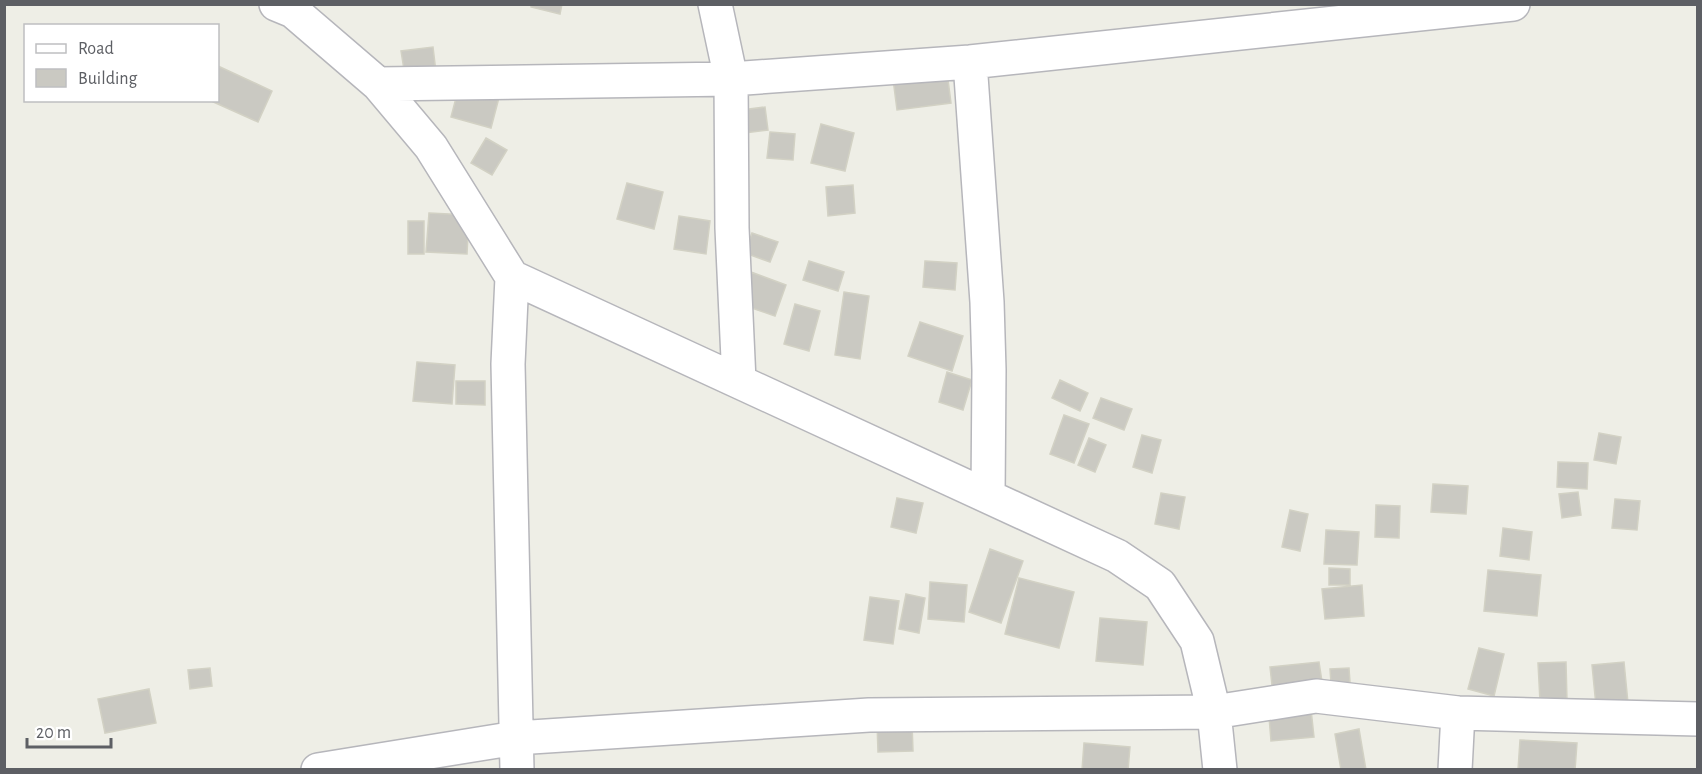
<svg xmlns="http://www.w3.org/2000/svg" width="1702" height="774" font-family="'Alegreya Sans',sans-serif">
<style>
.building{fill:#cac9c2;stroke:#d2d1c4;stroke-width:1.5}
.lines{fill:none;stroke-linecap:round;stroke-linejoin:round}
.minor-casing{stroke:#b6b6bb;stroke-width:36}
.minor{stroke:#fff;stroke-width:33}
</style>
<rect width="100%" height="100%" fill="#eeeee6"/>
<path class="building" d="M531,4H562L560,14L531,7Z
M433,47L436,72L405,76L401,51Z
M218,66L272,91L258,122L209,100H218Z
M947,72L951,103L897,110L893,79Z
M461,79L501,90L491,128L451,117Z
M765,107L768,130L745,133L742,110Z
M821,124L854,133L845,171L811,163Z
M770,132L795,134L793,160L767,158Z
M486,138L507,150L492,175L471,163Z
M627,183L663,192L654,229L617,219Z
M853,185L855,213L828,216L826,187Z
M429,213L469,215L467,254L426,252Z
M679,216L710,221L706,254L674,249Z
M408,221H424V254H408Z
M752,233L778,242L770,262L745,253Z
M809,261L844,272L838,291L803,280Z
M925,261L957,263L955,290L923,287Z
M751,272L786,285L775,316L740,304Z
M844,292L869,296L860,359L835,355Z
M795,304L820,311L809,351L784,344Z
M920,322L963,336L952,371L908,356Z
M417,362L455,365L452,404L413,401Z
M947,372L972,380L963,410L939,402Z
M1060,380L1088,393L1080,411L1052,398Z
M456,381H485V405L456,404Z
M1101,398L1132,409L1124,430L1093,418Z
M1064,415L1089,424L1074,463L1050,454Z
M1599,433L1621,437L1616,464L1594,460Z
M1142,435L1161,440L1152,473L1133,467Z
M1089,438L1106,445L1095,472L1078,465Z
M1558,462L1588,463L1587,489L1557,487Z
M1433,484L1468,486L1466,514L1431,512Z
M1578,492L1581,515L1562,518L1559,494Z
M1161,493L1185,497L1179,529L1155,524Z
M897,498L923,503L916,533L891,527Z
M1615,499L1640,501L1637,530L1612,528Z
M1376,505L1400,506L1399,538L1375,537Z
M1290,510L1308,514L1300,551L1282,547Z
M1503,528L1532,532L1529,560L1500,556Z
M1326,530L1359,532L1357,565L1324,564Z
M990,549L1023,561L1001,623L969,612Z
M1329,568L1350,569V585H1329Z
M1488,570L1541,575L1537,616L1484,611Z
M1019,578L1074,592L1059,648L1005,634Z
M930,582L967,585L964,622L928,619Z
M1362,585L1364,616L1325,619L1322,589Z
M906,594L925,598L919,633L899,629Z
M870,597L899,601L893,644L864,640Z
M1100,618L1147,622L1143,665L1096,661Z
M1479,648L1504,654L1494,696L1468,689Z
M1319,662L1323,688L1273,694L1270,667Z
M1566,662L1567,701H1540L1538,663Z
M1624,662L1628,703L1596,706L1592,665Z
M210,668L212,686L190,689L188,670Z
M1349,668L1352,711L1333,713L1330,669Z
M149,689L156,723L105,733L98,699Z
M1310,700L1314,737L1271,741L1268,704Z
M877,723H912L913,751L878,752Z
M1359,729L1366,770H1341L1335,734Z
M1520,740L1577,743L1575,770H1518Z
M1084,743L1130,747L1128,770H1082Z"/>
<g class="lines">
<g class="minor-casing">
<path id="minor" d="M276,4L293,11L378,84L431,147L512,277L1117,556L1160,585L1197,641L1214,712L1220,770
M715,4L731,79L732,228L739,381
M970,62L987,302L989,370L988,496
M378,84L731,79L970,62L1513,4
M512,277L508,364L517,770
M318,770L516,738L869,715L1214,712L1316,696L1458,713L1698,719
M1455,770L1458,713"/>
</g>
<use href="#minor" class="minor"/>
</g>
<rect width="1702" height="774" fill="none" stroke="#5d5f64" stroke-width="12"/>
<rect x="24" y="24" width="195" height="78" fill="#ffffff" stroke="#bebfc1" stroke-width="1.5"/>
<rect x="36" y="44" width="30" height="9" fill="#ffffff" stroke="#bebfc1" stroke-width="1.5"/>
<text x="78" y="54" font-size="18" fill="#5d5f64">Road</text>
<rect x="36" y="69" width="30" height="18" fill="#cac9c2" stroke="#bebfc1" stroke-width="1.5"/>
<text x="78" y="84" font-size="18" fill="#5d5f64">Building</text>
<path d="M27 738v9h84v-9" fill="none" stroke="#5d5f64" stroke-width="3"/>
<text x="36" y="738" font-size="18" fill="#5d5f64" stroke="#ffffff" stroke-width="4.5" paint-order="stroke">20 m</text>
</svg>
